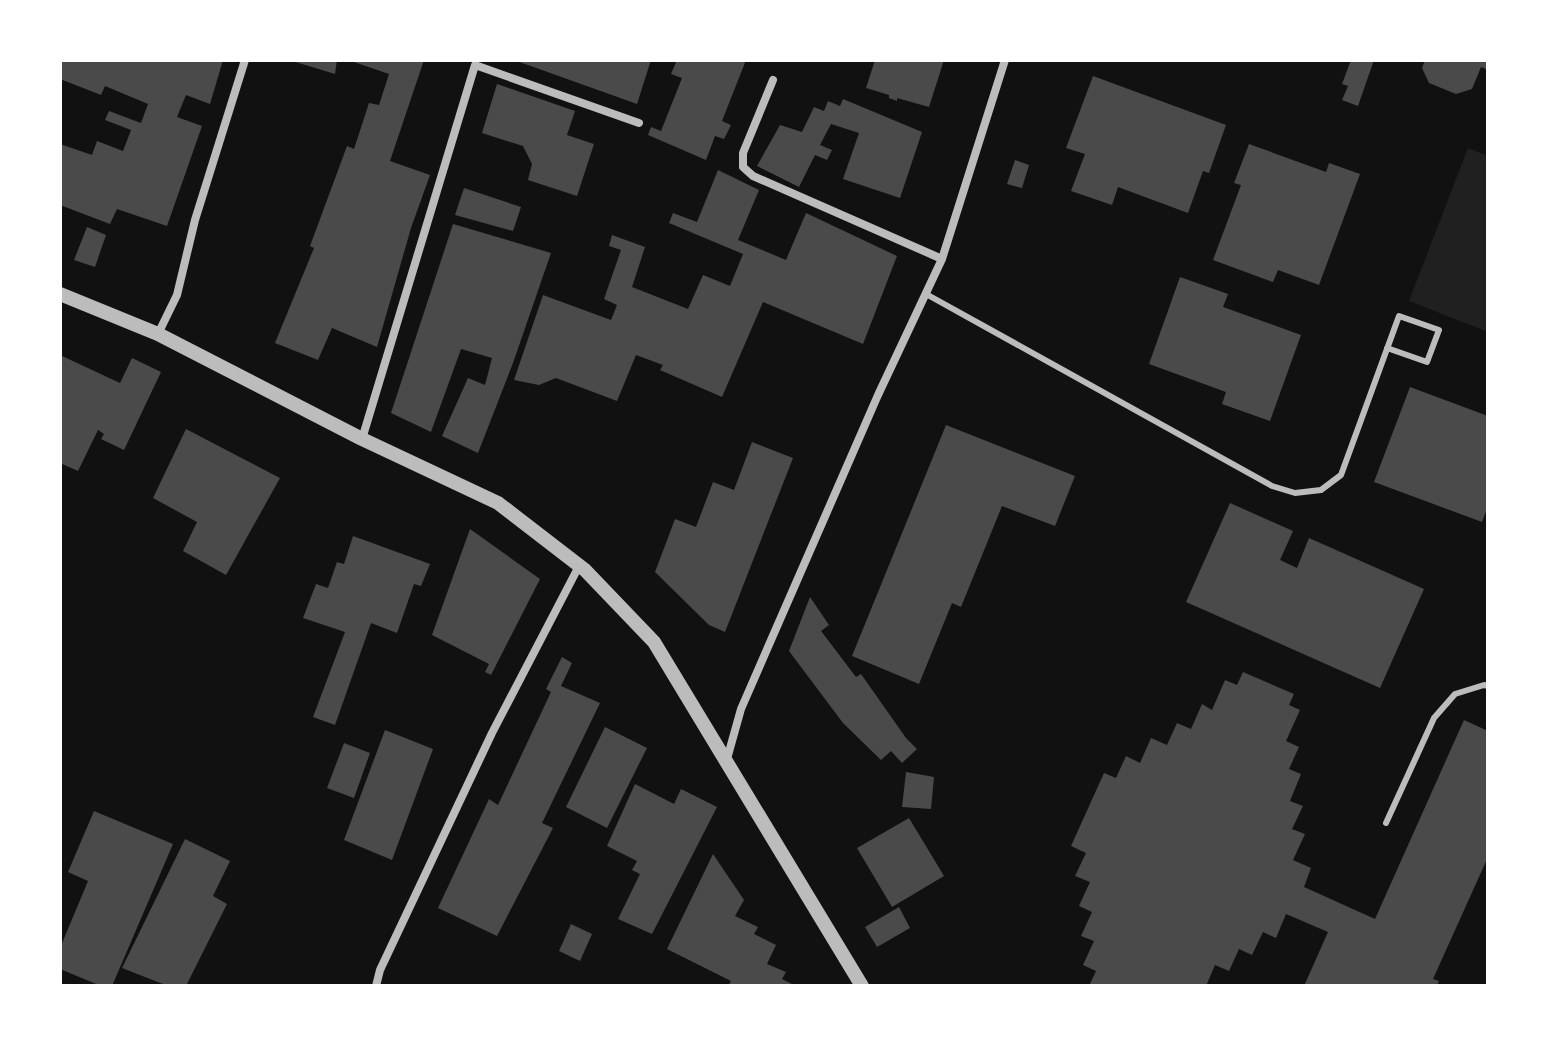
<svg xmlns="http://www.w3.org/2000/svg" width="1548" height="1046" font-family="'Source Sans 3',sans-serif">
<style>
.green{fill:#202020}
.building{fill:#4a4a4a}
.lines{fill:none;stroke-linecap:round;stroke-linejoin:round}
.service{stroke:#bcbcbc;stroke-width:6}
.minor{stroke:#bcbcbc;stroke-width:8}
.tertiary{stroke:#bcbcbc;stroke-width:14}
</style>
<rect width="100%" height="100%" fill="#111"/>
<path class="green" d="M1468,148L1488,156V332L1409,301Z"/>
<path class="building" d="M60,60H223L210,104L186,95L177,117L202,126L167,226L117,209L110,224L60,205V144L92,155L97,141L123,151L131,130L105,120L109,111L141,123L148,104L105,86L101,95L60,79Z
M289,60H337L335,74Z
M348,60H424L390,161L430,175L411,228L377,347L332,328L318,360L275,343L314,248L310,246L347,146L354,149L369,103L379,105L389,74Z
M514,60H651L637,104Z
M677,60H746L722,121L731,125L724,139L715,136L706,160L648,135L651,127L661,131L682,78L671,74Z
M875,60H944L929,107L897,98V101L889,98V95L866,88Z
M1351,60H1374L1358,106L1342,100L1348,86L1342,84Z
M1425,60H1488V70L1481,67L1472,89L1456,94L1429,83L1422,68Z
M1093,76L1226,125L1209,173L1203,171L1188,213L1118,187L1112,205L1071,191L1085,154L1066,148Z
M497,84L575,111L567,135L594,144L577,196L528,180L532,164L523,146L482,133Z
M843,99L922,132L900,198L843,179L859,133L831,124L820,145L832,150L827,160L815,155L799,187L757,166L780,125L802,132L814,107L824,111L828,101L840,106Z
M1249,144L1326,172L1329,163L1360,174L1319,285L1278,270L1273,282L1213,260L1241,185L1234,183Z
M1015,160L1029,165L1022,188L1007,184Z
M718,170L759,190L738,240L786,260L806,213L897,256L863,344L763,302L722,397L660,370L663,365L636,355L617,401L556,378L539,385L514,380L543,295L611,320L617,305L604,299L621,250L609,246L612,235L645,247L632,287L688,309L703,275L730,286L743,254L669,223L673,213L697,222Z
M464,188L521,207L513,231L455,215Z
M453,224L551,253L513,363L478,453L442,436L468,378L485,385L492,358L461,349L431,432L391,413Z
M87,227L106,235L95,267L74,260Z
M1180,277L1228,294L1223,307L1301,335L1270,421L1222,404L1226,392L1149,364Z
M60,355L120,383L132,358L161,372L124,450L101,439L104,434L98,430L78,471L60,463Z
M1410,387L1488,416V506L1482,522L1374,482Z
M946,425L1075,476L1055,526L1002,506L961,607L952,603L919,684L852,656Z
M186,429L280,478L226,575L183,551L197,522L153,498Z
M752,442L793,458L725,632L709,625L655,572L675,519L696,527L713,482L734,490Z
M1230,503L1293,531L1280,560L1297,568L1309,538L1424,589L1380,688L1186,602Z
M470,529L540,579L491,675L485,672L489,664L432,635Z
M353,536L430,564L421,586L414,584L397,633L371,623L335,725L313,717L345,632L303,618L316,584L328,588L337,562L344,564Z
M810,597L829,625L821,631L856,677L861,674L906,738L917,749L902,763L891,751L881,760L843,723L789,651Z
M562,657L572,663L561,686L600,703L542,823L553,828L497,936L438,908L489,799L498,805L551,692L546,689Z
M1243,672L1294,694L1289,705L1300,710L1286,741L1299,747L1289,769L1301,774L1290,801L1303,806L1292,829L1305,834L1293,860L1311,868L1304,887L1375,919L1464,720L1488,731V857L1433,979L1439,981L1437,986H1304L1328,932L1286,914L1276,938L1263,932L1252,955L1239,949L1229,971L1215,965L1206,986L1190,984L1189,986H1089L1096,971L1083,965L1094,941L1081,936L1092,912L1079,906L1090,882L1075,876L1086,853L1071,846L1104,773L1116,778L1126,756L1140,763L1151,738L1167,745L1177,723L1191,729L1202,704L1212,710L1225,680L1237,685Z
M605,727L647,748L607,828L566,807Z
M385,730L433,749L392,860L344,840Z
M344,743L370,753L354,798L327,788Z
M906,772L934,777L931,809L902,807Z
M635,784L674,804L681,789L717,807L652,934L618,919L640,874L632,870L637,861L607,846Z
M94,811L173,844L112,986H101L60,969V948L88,881L68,872Z
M909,818L944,876L892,907L857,848Z
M185,839L230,861L213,896L227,904L186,986H168L122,968Z
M713,854L744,900L735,916L758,927L754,934L776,945L767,964L786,972L782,979L796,986H728L731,981L667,949Z
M899,907L910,928L877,947L865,927Z
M571,924L592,934L580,961L559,951Z"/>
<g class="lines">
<path class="service" d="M926,294L1272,486L1295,493L1321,490L1341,475L1399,316L1439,330L1427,362L1387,348
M1386,823L1434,718L1455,694L1484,685L1488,686"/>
<path class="minor" d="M773,80L743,153V167L753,176L942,259
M158,334L177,295L195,220L245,60
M362,439L475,65L639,123
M727,759L741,709L878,395L942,259L1005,60
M376,986L380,970L492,733L579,566"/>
<path class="tertiary" d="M60,294L158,334L362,439L498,503L585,570L654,642L862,986"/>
</g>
<rect width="1548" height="1046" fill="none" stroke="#ffffff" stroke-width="124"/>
</svg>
